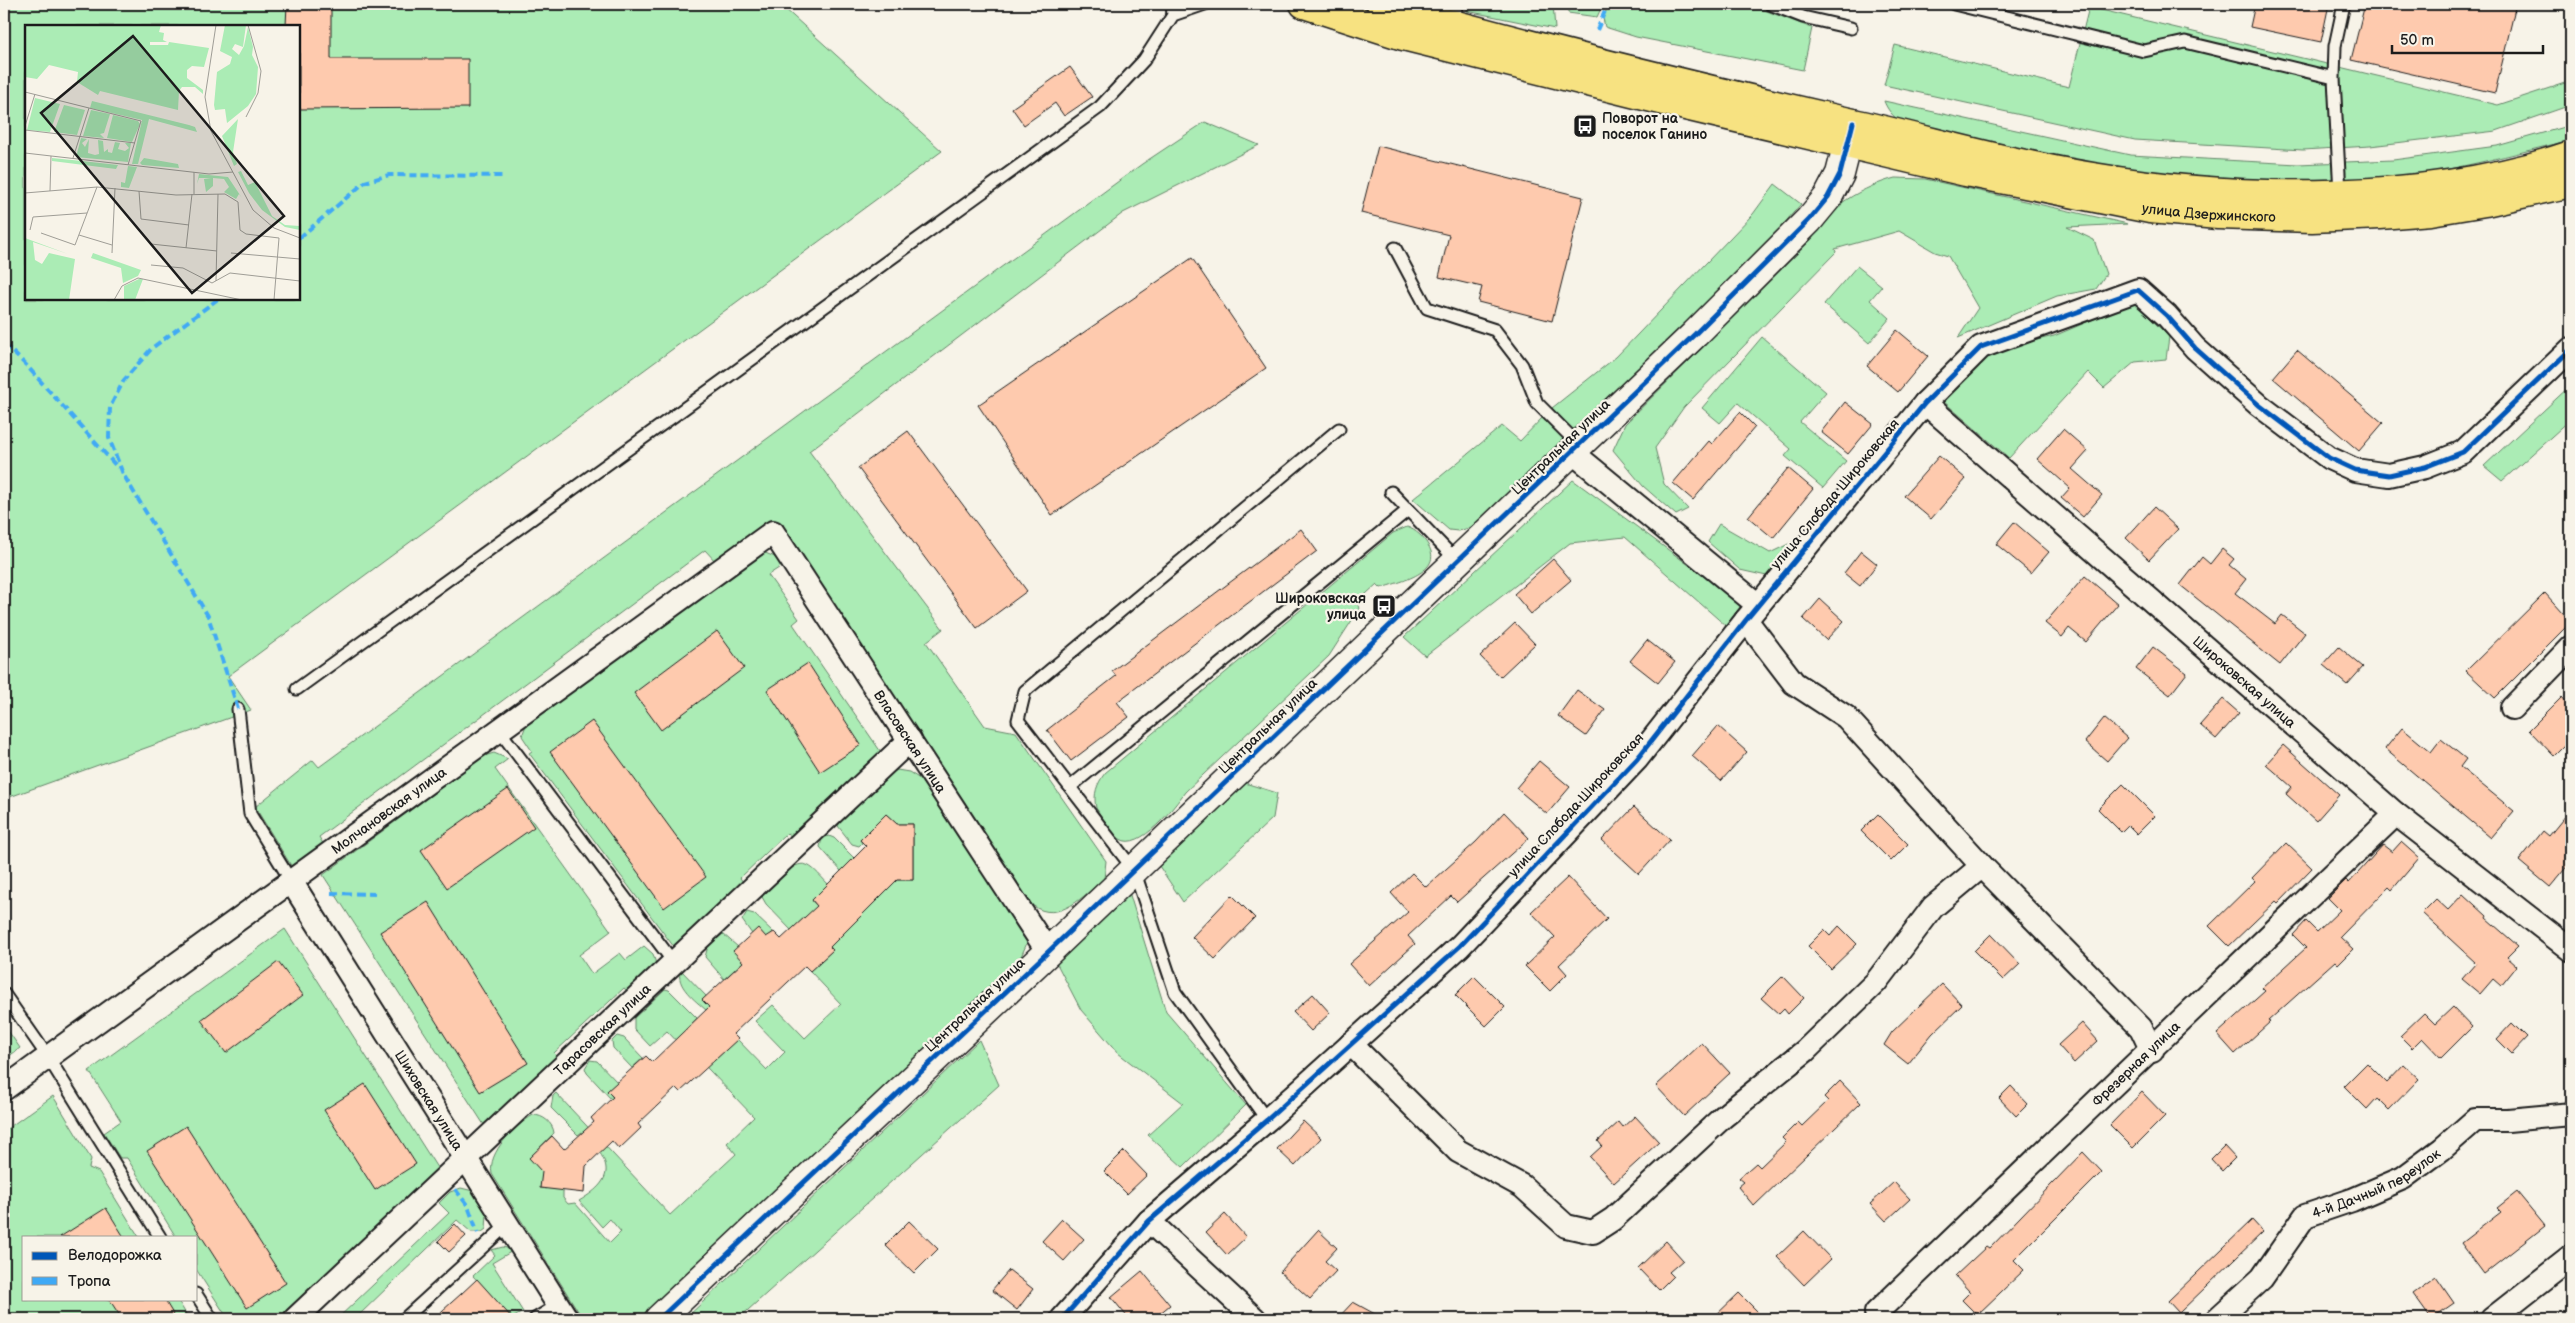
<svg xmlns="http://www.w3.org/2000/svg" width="2575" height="1323" font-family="'Balsamiq Sans',sans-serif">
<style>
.green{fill:#abecb5;stroke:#648468;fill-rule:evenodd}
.building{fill:#fecaae;stroke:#1c1c1c}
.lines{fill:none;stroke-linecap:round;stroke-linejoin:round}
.service-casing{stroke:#1c1c1c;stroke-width:15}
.minor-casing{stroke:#1c1c1c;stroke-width:26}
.tertiary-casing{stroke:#1c1c1c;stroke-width:31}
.trunk-casing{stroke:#1c1c1c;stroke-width:31}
.service{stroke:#f7f3e8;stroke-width:11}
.minor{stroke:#f7f3e8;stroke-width:22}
.tertiary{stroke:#f7f3e8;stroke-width:28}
.trunk{stroke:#f7e281;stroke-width:28}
.quiet{stroke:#3fa9f5;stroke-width:4;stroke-dasharray:8 4;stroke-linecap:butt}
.cycleway-casing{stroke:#f7f3e8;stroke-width:8}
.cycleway{stroke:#0057b8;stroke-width:5}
.labels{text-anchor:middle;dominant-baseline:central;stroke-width:4.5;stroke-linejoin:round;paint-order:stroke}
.poi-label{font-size:14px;font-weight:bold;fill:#1c1c1c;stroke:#f7f3e8;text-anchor:start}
.street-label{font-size:14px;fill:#1c1c1c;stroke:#f7f3e8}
.inset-road{fill:none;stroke:#9f9d96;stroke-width:1}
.view{fill:#1c1c1c;fill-opacity:0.15;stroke:#1c1c1c;stroke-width:2.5}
.inset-edge{fill:none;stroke:#1c1c1c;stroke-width:2.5}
</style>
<rect width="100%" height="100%" fill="#f7f3e8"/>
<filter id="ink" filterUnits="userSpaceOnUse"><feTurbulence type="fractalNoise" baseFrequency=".02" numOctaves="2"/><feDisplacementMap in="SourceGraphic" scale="10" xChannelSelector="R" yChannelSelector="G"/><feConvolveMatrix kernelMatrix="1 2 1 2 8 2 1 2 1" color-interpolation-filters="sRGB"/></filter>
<g filter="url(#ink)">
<path class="green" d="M4,4H783V7L942,151L228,676L251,710L4,799ZM26,26H299V299H26Z
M1467,4H1553L1555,29L1467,11Z
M1568,4H1603L1597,17L1568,13Z
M1609,4H1748L1812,28L1803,70L1636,37L1605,27L1603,18Z
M2089,7L2498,105L2571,81V105L2496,131L2370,146L2303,150L2135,140L1884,85L1895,45L2069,87Z
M1884,101L2130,155L2298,164L2393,160L2497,146L2571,125V140C2501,157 2428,178 2356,181C2227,186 2096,167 1970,138C1955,134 1912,128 1900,121C1893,117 1887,109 1884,101Z
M1205,122L1259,145L1123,213L809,451L943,629L926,642L985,726L1016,732L1106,861L1104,879C1084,895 1059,925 1032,905L773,521L716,562L705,550L319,837L327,850L295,872L255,807L313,760L319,767L1142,164Z
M1895,178L1925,179L2128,224L2067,227L2094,240L2106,274L2096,289L2057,296L1958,338L1978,308L1948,256L1935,252L1899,231L1835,249L1836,252L1684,407L1655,448L1664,484L1688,509L1676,515L1643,486L1613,450L1625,424L1813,238C1820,209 1868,185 1895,178Z
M1775,184L1801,204L1774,235L1576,434L1552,408L1616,357L1753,214Z
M1857,266L1882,286L1870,300L1890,318L1869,343L1824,304Z
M2134,302L2169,337L2166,359L2135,362L2104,388L2088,372L2009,458L1943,401L1977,361L2016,345L2054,336Z
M1762,337L1826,392L1800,422L1846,461L1823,488L1785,456L1791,449L1738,403L1720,423L1702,408Z
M2571,385V419L2502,481L2484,466Z
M1543,417L1568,442L1482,520L1469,528L1458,531L1449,530L1413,499L1502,426L1520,441Z
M1573,480L1742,604L1726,626L1625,537L1570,543L1425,656L1404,637Z
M1719,524L1770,553L1805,536L1771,577L1740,570L1708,542Z
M1407,527C1416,530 1423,537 1428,545C1445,572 1399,582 1381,588L1377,584L1356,603L1360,608L1329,656L1185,792C1175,806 1140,852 1120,839C1110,832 1102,817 1096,808C1093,794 1097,784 1105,773L1393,533Z
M763,552L775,557L782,566L768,575L799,619L793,624L883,755L795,840L787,833L740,878L747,887L679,947H674L529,753L532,751L522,736L526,725L532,720Z
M494,753L508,759L495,769L611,931L579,955L592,974L620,953L626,960L644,946L653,954L656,964L632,995L624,988L554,1053L561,1061L488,1131L323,875L484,756Z
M897,770L909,772L920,779L1003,904L1026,933L1027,943L1019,961L640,1319H583L492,1174C487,1152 515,1126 533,1115C543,1115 553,1123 554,1133L529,1158L563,1190V1198L568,1204L575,1203L610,1243L621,1232L610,1219L602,1227L579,1201C620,1177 609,1160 582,1132L578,1135L551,1108L553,1096L556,1093L670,1215L736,1154L727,1143L754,1117L689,1049L686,1051L667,1031L650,1046L634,1029V1018L665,989L669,990L697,1018L685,1030L714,1061L737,1039L767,1070L785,1052L755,1021L773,1005L805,1038L841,1004L810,971L832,951L803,919L791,930L766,904L762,897C766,889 775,883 781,877C804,855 809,864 828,884L812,901L844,933L897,880H913V824H897L886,814L860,840L862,843L859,846L852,844L838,826L844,816L889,774Z
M1245,783L1277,793L1273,818L1183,902L1159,866Z
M829,836L834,838L854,858L841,871L820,847L822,838Z
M1129,892L1166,1012L1246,1105L1183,1167L1148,1135L1183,1103L1118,1053L1081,1010L1057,964Z
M747,912L754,914L773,932L767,938L752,934L742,920Z
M285,929L441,1174L287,1319H228L196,1269V1237H176L127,1158H120L104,1133L121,1121L89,1071Z
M723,934L738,947L743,962L724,979L705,957L708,946Z
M681,970L706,996L702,1000L709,1007L706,1010C696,1001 674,985 681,970Z
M4,1025L20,1048L4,1060Z
M617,1036L624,1038L643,1058L632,1068L613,1048L612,1041Z
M979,1040L999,1085L738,1319H685Z
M590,1060L597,1061L617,1082L608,1091L613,1098L611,1099L587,1073L585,1068Z
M53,1096L91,1159L89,1168L99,1172L139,1237H24V1299H177L189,1319H4V1131Z
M461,1188L473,1191L487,1213L486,1229L482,1232H471L457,1220L358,1316L361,1319H337L449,1213L439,1203L450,1192Z
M503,1247L514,1250L492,1263L523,1312L512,1318L473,1276L495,1255L491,1250Z"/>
<path class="building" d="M287,4H331V59H468V108L299,109V26H286Z
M2255,4H2329L2321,42L2250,27Z
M2365,4H2516L2495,93L2351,60Z
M1070,67L1092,97L1064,116L1055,103L1024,125L1012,108Z
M1378,146L1583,197L1552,321L1478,302L1482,287L1439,277L1449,235L1361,213Z
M1192,258L1266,368L1052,515L978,405Z
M1897,330L1928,356L1898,392L1867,366Z
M2297,350L2383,423L2359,451L2273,378Z
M1845,402L1873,424L1848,454L1821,432Z
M1740,412L1755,427L1693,500L1673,483L1709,441L1712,444Z
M2063,429L2088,451L2072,469L2102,495L2083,517L2061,498L2070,488L2037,459Z
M908,431L1027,591L977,628L858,468Z
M1939,456L1966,479L1931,519L1904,496Z
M1788,468L1813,489L1773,538L1748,517Z
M2154,507L2178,529L2149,560L2126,538Z
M2014,522L2049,552L2031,573L1996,544Z
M1301,529L1317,551L1117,702L1129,717L1071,761L1047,730L1116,676L1112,671Z
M2222,549L2234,559L2229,565L2246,579L2235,593L2275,624L2282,615L2305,633L2280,665L2180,585L2202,557L2210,564Z
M1861,551L1877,564L1860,586L1844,573Z
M1553,559L1571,580L1531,614L1514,594Z
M2085,576L2118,604L2086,642L2069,628L2062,637L2045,623Z
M2545,593L2571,622L2495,698L2466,671Z
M1820,599L1844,621L1826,640L1803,619Z
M1515,623L1535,644L1500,677L1480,656Z
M717,631L744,668L661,730L634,693Z
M1647,640L1675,662L1658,683L1630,661Z
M2153,647L2187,673L2170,695L2136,669Z
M2339,647L2363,667L2347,685L2323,665Z
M808,663L861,745L820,772L767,690Z
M1577,690L1605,710L1586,736L1558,716Z
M2562,697L2571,707V739L2554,756L2529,730Z
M2223,699L2239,713L2216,739L2200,725Z
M2104,718L2127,738L2107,761L2085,742Z
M592,721L706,877L664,908L550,752Z
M1718,726L1747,752L1721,781L1692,756Z
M2402,728L2431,752L2441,739L2466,759L2460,767L2514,811L2491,838L2385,749Z
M2283,745L2339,795L2316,821L2286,794L2292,787L2266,764Z
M1539,761L1570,787L1547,814L1516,788Z
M2123,784L2155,816L2137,834L2128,825L2121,832L2098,809Z
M508,789L534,827L447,888L421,850Z
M1634,807L1670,840L1639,874L1602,840Z
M2571,809V862L2550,887L2519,861L2543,831L2549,836Z
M1504,812L1529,838L1457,902L1451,896L1408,936L1415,944L1369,986L1349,964L1408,912L1391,893L1412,873L1426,887L1476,842Z
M886,814L897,824H913V880H897L830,947L833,950L810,971L805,966L733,1034L738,1039L680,1092L676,1088L638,1124L641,1128L619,1149L612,1141L586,1166L584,1193L540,1188L542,1172L529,1158L552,1136L564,1149L594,1122L591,1118L613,1097L607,1091L646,1056L652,1062L709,1007L702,1000L743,962L733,951L758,928L766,937L774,932L781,939L817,906L812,900L866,846L860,840Z
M1878,814L1908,844L1891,861L1861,831Z
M2401,842L2419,858L2392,890L2389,887L2340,937L2353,949L2338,964L2335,961L2268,1021L2270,1022L2235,1054L2217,1034L2265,991L2262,988L2306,948L2293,935L2306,921L2317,932L2340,910L2328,898L2346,880L2349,883L2383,845L2392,852Z
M2286,843L2312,868L2278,903L2276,901L2229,946L2209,926L2255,881L2252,878Z
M1568,877L1607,919L1559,965L1567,974L1550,991L1525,966L1555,937L1531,912Z
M2463,894L2487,916L2486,918L2518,946L2507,957L2517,966L2501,986L2493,979L2480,994L2462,979L2476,963L2422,913L2436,899L2448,910Z
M1232,895L1255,918L1215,959L1192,937Z
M428,902L528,1063L480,1092L380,932Z
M1839,926L1857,944L1831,969L1808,946L1824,930L1830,936Z
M1991,934L2020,964L2003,980L1974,951Z
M278,962L303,995L226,1053L201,1020Z
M1474,976L1505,1007L1486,1026L1455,995Z
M1783,976L1804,998L1788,1014L1784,1009L1779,1014L1761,998Z
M1942,984L1962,1005L1932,1034L1908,1064L1884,1045L1892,1032Z
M1313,994L1330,1013L1311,1031L1293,1012Z
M2453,1007L2472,1027L2441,1058L2422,1038L2412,1048L2400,1036L2424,1013L2435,1024Z
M2082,1023L2098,1041L2074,1063L2058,1045Z
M2512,1023L2527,1038L2512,1054L2497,1039Z
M1702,1043L1730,1073L1684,1116L1656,1086Z
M2367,1063L2387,1083L2404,1065L2419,1079L2389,1110L2377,1098L2367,1109L2344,1086Z
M1840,1081L1861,1103L1754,1206L1738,1187L1744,1182L1739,1178L1756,1163L1760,1167L1786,1142L1782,1138L1798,1122L1802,1126L1828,1101L1824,1097Z
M365,1084L416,1164L375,1190L324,1110Z
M2011,1086L2028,1104L2016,1116L1999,1098Z
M2142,1092L2165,1116L2133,1148L2110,1125Z
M1635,1116L1659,1142L1614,1183L1590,1157L1602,1146L1598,1141L1619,1122L1623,1127Z
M1303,1121L1321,1138L1295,1166L1277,1149Z
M186,1126L286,1283L247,1308L147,1151Z
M2224,1146L2235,1158L2222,1171L2211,1159Z
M1124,1151L1147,1175L1127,1194L1104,1171Z
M2083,1152L2102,1172L2014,1260L2024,1270L1977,1315L1962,1300L1970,1292L1955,1276L1986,1247L1989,1249Z
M1894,1182L1910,1199L1886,1221L1870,1204Z
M2517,1192L2545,1226L2484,1274L2461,1243L2501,1212L2497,1208Z
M106,1208L124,1237H60Z
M1225,1214L1246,1237L1227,1255L1206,1232Z
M1062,1219L1084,1239L1064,1261L1042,1241Z
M2252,1220L2263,1232L2179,1313L2168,1301Z
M909,1221L938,1249L914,1273L885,1245Z
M455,1224L466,1236L449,1252L438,1241Z
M1318,1230L1337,1248L1325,1261L1336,1271L1310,1299L1280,1272Z
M1804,1231L1831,1259L1804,1285L1777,1257Z
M1666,1241L1683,1260L1669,1272L1673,1276L1659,1290L1638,1268Z
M1009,1270L1033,1289L1017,1310L992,1290Z
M1142,1271L1170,1305L1153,1319H1129L1111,1297Z
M2436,1277L2454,1303L2431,1319L2413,1294Z
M477,1279L513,1319H433L461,1294Z
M1739,1293L1765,1319H1712Z
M109,1299H164L176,1319H122Z
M1353,1302L1384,1319H1337Z"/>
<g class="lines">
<g class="service-casing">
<path id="service" d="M1770,4L1803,17L1851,28
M1954,4L2144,51L2185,42L2334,78
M1173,15L1205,4
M1455,25L1456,4
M2340,193L2334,78L2335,46L2344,4
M1395,248L1427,308L1495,330L1522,365L1537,403L1579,445
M1391,492L1457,561
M297,689L1100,107L1144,60L1173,15L1172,4
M238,709L250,814L291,881
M499,730L674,963
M1070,787L1408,510
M4,994L48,1057L160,1237
M1267,1120L1175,992L1134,870L1018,720L1025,691L1339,429
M196,1294L212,1319
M404,1319L507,1225
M535,1319L558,1305"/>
</g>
<g class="minor-casing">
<g id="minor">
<path id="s1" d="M1925,403L2396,814L2571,950"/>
<path d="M1572,452L1758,605"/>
<path d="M1746,620L1794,683L1846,717L1982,866L2141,1028L2152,1051"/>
<path d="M2512,708L2571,647"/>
<path id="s2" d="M291,881L567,1319"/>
<path d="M1351,1044L1458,1151L1522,1186L1566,1226L1593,1232L1613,1219L1723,1117L1805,1051L1876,982L1933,907L1982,866"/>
<path id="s3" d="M4,1089L773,532L1048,952"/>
<path d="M1149,1221L1255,1319"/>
<path id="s4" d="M1876,1313L2396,814"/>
<path id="s5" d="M295,1319L910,740"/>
<path d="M1062,1319L1149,1221L1267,1120L1460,946L1637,759L1746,620L1925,403L1981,347L2138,290L2167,316L2195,348L2259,405L2329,458L2355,470L2389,475L2425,467L2463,452L2571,349"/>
<path id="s6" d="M2217,1319L2262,1278L2305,1216L2352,1200L2403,1178L2442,1149L2475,1120H2508L2571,1114"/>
<path d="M2492,1319L2571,1257"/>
</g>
</g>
<g class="tertiary-casing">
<path id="tertiary" d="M659,1319L1048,952L1695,334L1809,220L1828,197L1840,174L1853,123"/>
</g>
<g class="trunk-casing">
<g id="trunk">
<path id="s7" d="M1304,4L1403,36L1668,102L1966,172L2150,209L2218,215L2312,218L2380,215L2431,211L2485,202L2571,183"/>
<path d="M1381,4C1535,48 1692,86 1849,122C1930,140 2011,164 2093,177C2242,202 2428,204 2571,155"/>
</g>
</g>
<use href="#service" class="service"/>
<use href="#minor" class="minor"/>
<use href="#tertiary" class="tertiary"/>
<use href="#trunk" class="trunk"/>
<path class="quiet" d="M1597,30L1608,4
M299,238L365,182L389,175L504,176
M218,299L152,348L124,380L110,407L109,438L123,474L208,616L238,709
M4,344L26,365L118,468
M331,893L377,894
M455,1189L468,1206L478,1233"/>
<g class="cycleway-casing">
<path id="cycleway" d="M659,1319L1048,952L1695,334L1809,220L1828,197L1840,174L1853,123
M1062,1319L1149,1221L1267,1120L1460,946L1637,759L1746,620L1925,403L1981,347L2138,290L2167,316L2195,348L2259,405L2329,458L2355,470L2389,475L2425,467L2463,452L2571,349"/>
</g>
<use href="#cycleway" class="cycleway"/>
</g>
</g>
<defs>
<g id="bus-square" transform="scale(1.25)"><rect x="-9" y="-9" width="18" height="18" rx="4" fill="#1c1c1c" stroke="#f7f3e8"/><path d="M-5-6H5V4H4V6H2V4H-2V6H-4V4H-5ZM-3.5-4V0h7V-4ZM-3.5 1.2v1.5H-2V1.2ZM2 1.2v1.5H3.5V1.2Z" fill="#fff"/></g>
</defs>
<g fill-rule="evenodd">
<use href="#bus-square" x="1585" y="126"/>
<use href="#bus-square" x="1384" y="606"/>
</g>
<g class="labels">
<g class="poi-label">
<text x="1602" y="118">Поворот на<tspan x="1602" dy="16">поселок Ганино</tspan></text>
<text x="1366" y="598" text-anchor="end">Широковская<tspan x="1366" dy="16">улица</tspan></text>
</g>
<g class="street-label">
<text stroke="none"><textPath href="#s7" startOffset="930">улица Дзержинского</textPath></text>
<text transform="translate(1561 447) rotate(-44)">Центральная улица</text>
<text transform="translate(1835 494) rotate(-50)">улица Слобода Широковская</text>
<text stroke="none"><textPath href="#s1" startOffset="424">Широковская улица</textPath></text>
<text transform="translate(1268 726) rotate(-44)">Центральная улица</text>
<text stroke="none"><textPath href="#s3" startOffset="1200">Власовская улица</textPath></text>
<text transform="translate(1576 805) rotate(-47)">улица Слобода Широковская</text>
<text stroke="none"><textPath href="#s3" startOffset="475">Молчановская улица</textPath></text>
<text transform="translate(975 1005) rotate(-43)">Центральная улица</text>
<text stroke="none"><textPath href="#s5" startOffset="422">Тарасовская улица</textPath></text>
<text stroke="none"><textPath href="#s4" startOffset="360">Фрезерная улица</textPath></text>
<text stroke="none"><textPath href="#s2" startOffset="259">Шиховская улица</textPath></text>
<text stroke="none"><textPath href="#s6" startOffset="215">4-й Дачный переулок</textPath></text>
</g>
</g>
<g transform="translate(25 25)">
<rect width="275" height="275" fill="#f7f3e8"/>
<path d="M0,0H136L134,7L139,8L138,15L142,17H125V20H143L144,17L184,23L179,42L167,41L162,45V53L178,65V69L170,62H157L154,66L153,85L75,66L73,70L52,57L53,47L24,40L12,54L0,52ZM200,0H221L218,22L210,19L207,24L214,30L219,21L223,2L228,22L227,30L233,42L231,69L223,81L202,98L200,84L190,85L189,80L192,47L205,39L207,32L195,26ZM10,73L35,79L25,107L2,105ZM67,76L164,100L170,102L172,107L124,94L113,139H107L117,95L65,83ZM39,80L60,85L52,110L29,107ZM66,85L85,89L79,108L75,109L79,113L58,111ZM88,90L113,96L115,99L107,117L82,113ZM213,94L208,127L212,139L209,141L197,111ZM56,113L62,114L57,118L60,122L64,114L63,128L70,130L74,129L73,115L78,116L79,127L83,124V127L87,128L90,117L95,118L93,124L100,126L104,123L100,118H106L103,137L51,132ZM27,133L57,136L93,140L91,144L27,136ZM119,133L153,139L154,143L117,140L115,138ZM103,141L112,142L104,163L96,162V157L100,158ZM216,146L223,160L230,157L247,191L260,200L275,201V205L260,202L237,185L224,168L213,147ZM174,149L203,152L217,173L214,169L211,174L199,167L204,162L199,154L188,153V161L181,167L179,154L186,153H174L172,159ZM0,213L43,229L8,217L10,235L17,239L24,228L50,234L44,275H0ZM68,228L116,245L113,251L98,258L96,243L66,233ZM114,254H118L110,275H99V261Z" fill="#abecb5"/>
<path class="inset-road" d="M191,0L180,72L186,106L228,185L249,203L275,213M0,67L116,96L103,140M221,92L233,68L236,46L223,0M0,101L10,69M0,105L110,118M0,128L184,149L208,147M48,133L64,83M169,147V169M25,166L26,131M114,166L116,194L164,200M0,168L72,162L151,170L200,169L213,177L215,205L221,209L254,213L249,275M5,205L8,192L62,188M16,208L50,220L72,162M54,210L87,220M126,219L192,226M161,223L167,169M87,228L90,163M206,228L275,234M126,240L158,243L187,258L205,248L275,256M191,256L193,169M89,275L97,261L113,253L217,275"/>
<path class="view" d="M108,11L259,191L167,268L16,88Z"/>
<rect width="275" height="275" class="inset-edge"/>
</g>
<rect width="2575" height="1323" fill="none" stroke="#f7f3e8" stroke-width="20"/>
<rect x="10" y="10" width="2555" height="1303" fill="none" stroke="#1c1c1c" stroke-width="2" filter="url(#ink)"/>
<rect x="22" y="1236" width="175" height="65" fill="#f7f3e8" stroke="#9f9d96"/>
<rect x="32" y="1252" width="25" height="8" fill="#0057b8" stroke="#9f9d96"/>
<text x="68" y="1260" font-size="15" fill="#1c1c1c">Велодорожка</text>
<rect x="32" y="1277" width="25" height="8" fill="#3fa9f5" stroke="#9f9d96"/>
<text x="68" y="1286" font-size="15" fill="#1c1c1c">Тропа</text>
<path d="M2392 45v8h151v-8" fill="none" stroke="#1c1c1c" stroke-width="2.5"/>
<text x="2400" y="45" font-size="15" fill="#1c1c1c" stroke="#f7f3e8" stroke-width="4" paint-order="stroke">50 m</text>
</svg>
